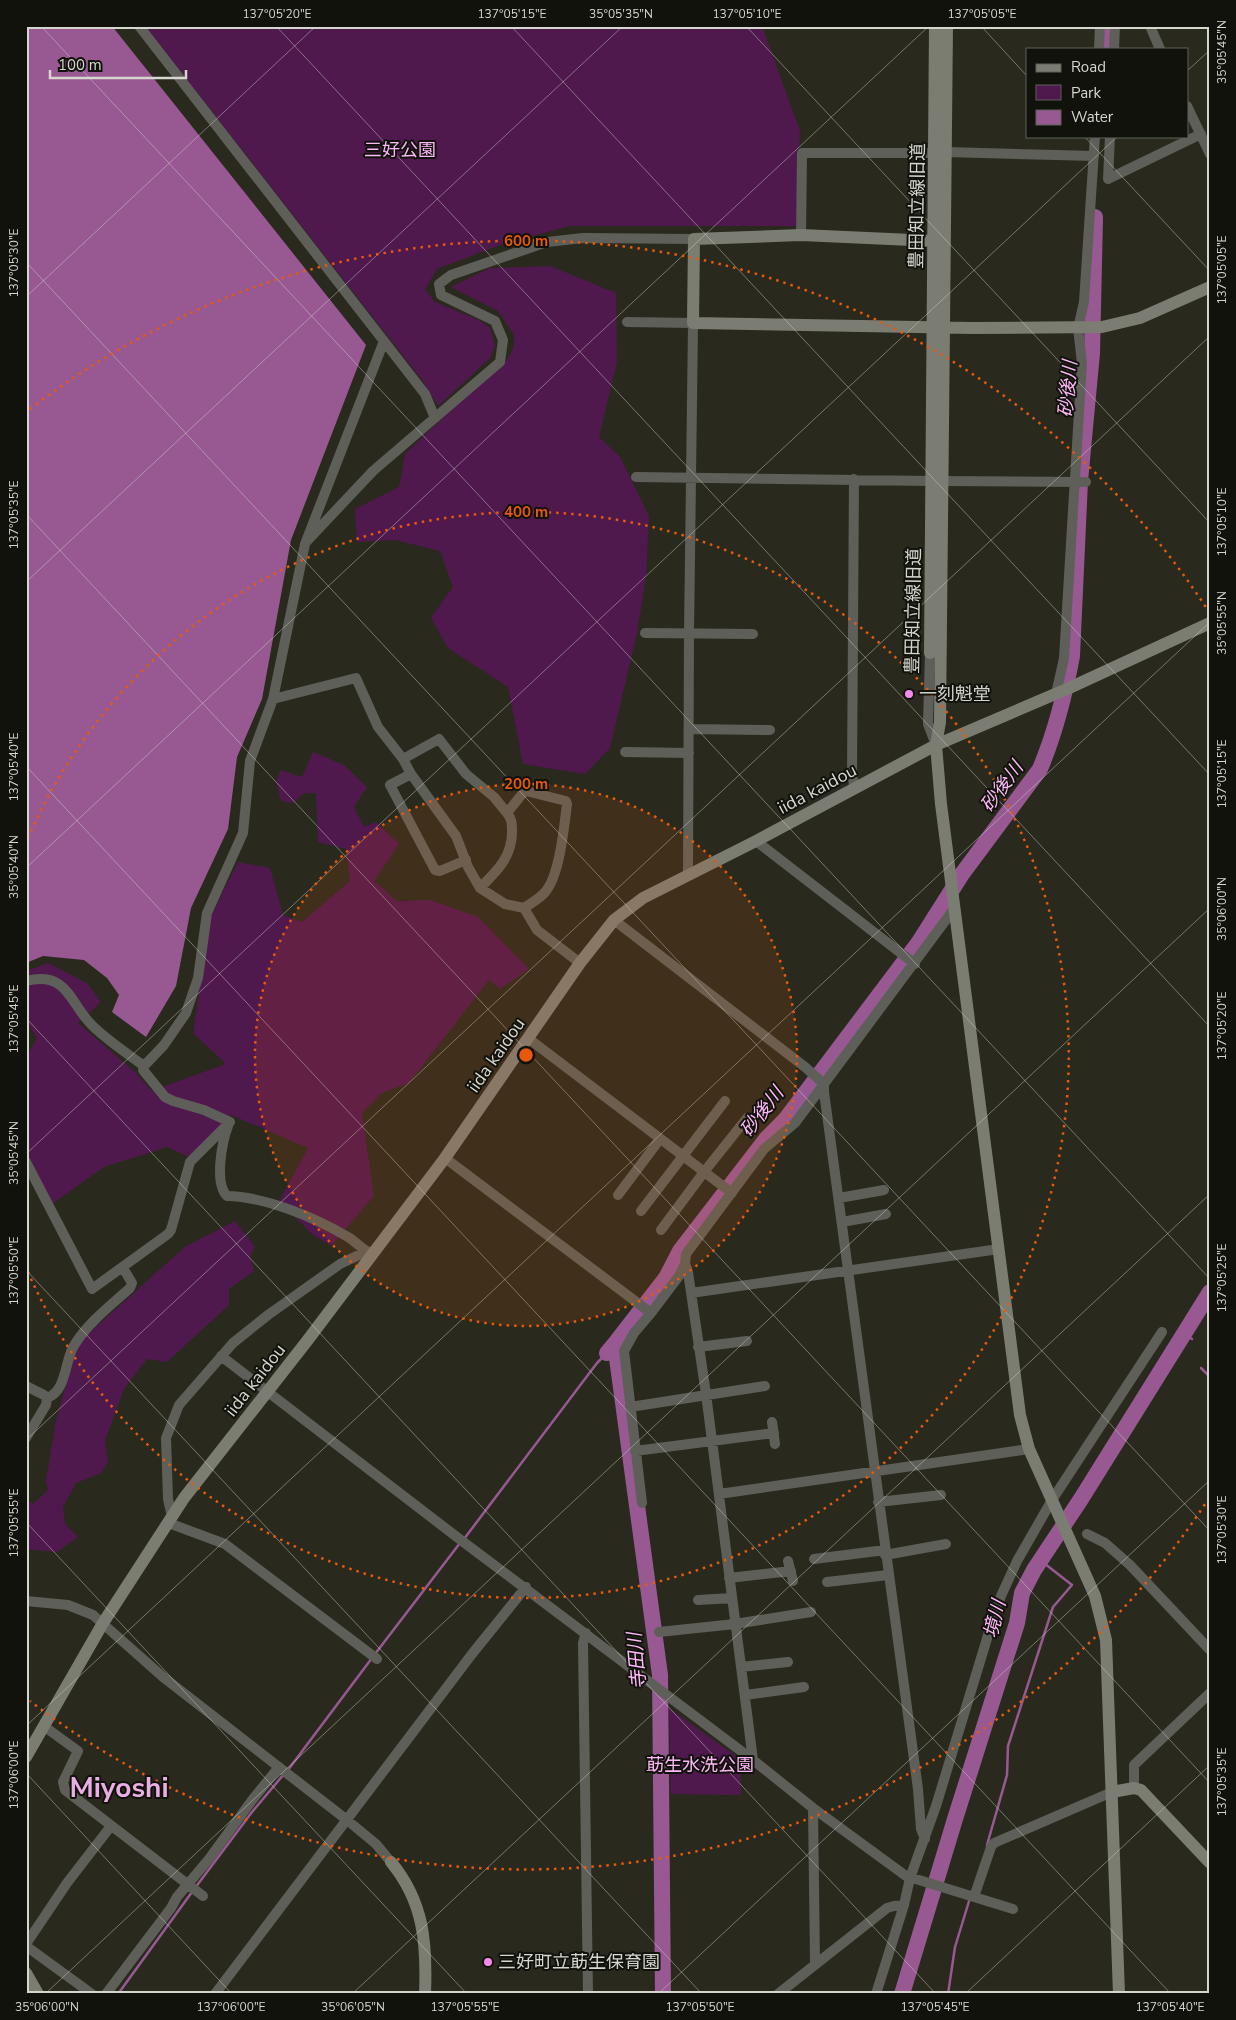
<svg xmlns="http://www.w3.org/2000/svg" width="1236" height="2020" font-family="'Nunito Sans','Noto Sans JP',sans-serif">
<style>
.green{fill:#4f194d}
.water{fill:#985993}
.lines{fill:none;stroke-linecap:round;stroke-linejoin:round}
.stream{stroke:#985993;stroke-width:2.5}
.river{stroke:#985993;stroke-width:16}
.street{stroke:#5e5f58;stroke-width:10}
.secondary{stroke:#7b7d72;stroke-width:12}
.ticks{fill:none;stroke:#d5d6ce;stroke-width:1;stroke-opacity:0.45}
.ring{fill:none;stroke:#e8590c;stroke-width:2.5;stroke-dasharray:2.5 5}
.poi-dot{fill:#f589ee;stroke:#11120c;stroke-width:2}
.labels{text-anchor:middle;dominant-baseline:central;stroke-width:4;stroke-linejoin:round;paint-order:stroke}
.park-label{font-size:18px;fill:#fcb7f6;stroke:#11120c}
.street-label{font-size:18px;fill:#d5d6ce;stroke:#11120c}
.poi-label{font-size:18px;fill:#d5d6ce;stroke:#11120c;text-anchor:start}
.water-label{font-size:19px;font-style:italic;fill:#ffb9f8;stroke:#11120c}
.town-label{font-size:28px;font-weight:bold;fill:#eaade4;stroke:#11120c}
.centre{fill:#e8590c;stroke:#11120c;stroke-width:2.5}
.ring-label{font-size:15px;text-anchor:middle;font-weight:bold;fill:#e8590c;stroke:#11120c;stroke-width:4;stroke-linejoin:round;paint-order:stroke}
.neatline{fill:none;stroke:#d5d6ce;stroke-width:2}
.ticks-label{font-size:12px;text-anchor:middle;fill:#d5d6ce}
</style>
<rect width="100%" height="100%" fill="#292a1d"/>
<path class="green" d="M145,26H762L800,131L796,226H569L500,245L437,269L425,289L435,302L479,320L490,328L495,346L490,358L438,406L422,380Z
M550,266L616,293L617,362L599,437L620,457L649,516L646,577L637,633L610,748L585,774L523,764L508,687L448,648L431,618L453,587L440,551L395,540L357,542L355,509L399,487L405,454L450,411L504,364L513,349L514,335L498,311L451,287L490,268Z
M313,752L344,765L367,787L354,807L364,827L376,822L399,844L374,881L397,901L430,900L478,917L529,969L500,989L489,980L409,1083L382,1093L362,1113L374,1196L331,1246L312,1234L279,1201L308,1148L231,1115L189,1157L167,1147L104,1167L52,1204L26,1154V1057L37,1038L26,1021V971L48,963L87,983L101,1002L78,1023L137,1074L151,1091L226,1064L193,1033L211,916L238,862L270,868L283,915L302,922L350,881L346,849L318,842L316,793H304L293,803L281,801L276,781L281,770L302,777Z
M235,1221L255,1247L250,1256L254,1271L229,1289V1305L167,1362L147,1359L124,1389L105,1440L108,1462L101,1473L76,1483L63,1507L65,1524L78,1537L57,1552L26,1549V1499L33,1504L48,1490L46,1481L56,1420L78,1343L186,1246Z
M669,1708L740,1759L741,1795L671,1794Z"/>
<path class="water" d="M26,26H112L366,345L291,540L262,699L237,757L228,829L191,908L176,986L146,1037L112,1012L119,995L107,978L84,960L43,956L26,963Z"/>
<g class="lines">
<path class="stream" d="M1184,1334L1192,1339
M1201,1368L1210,1377
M464,1539L597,1363L607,1353
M375,1654L460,1543
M288,1770L372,1658
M987,1845L1007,1775L1008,1746L1053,1607L1072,1585L1040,1560
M195,1888L252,1812L284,1774
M118,1994L192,1892
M948,1994L955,1947L970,1898"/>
<path class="river" d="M1105,49L1106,26
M617,1341L666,1278L680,1251L767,1138L785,1120L919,942L962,874L1040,769C1055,733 1065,694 1072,656L1080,481L1092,353L1095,217
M607,1353L617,1341L616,1351L660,1675L663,1994
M902,1994L955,1819L1017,1623L1022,1593L1034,1570L1081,1499L1210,1292"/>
<path class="street" d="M139,26L425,394L435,418
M1150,26L1160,49
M1099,49L1100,26
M1114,49L1115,26
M1187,106L1210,154
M1110,136L1108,179L1201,134
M946,152L1094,156
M801,235L802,153H936
M627,322L693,323L689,633L688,875
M636,477L931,481
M854,479L852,775L855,789
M944,481L1086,482
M307,541L373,471L500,362L503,340L495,321L441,295L439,284L451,275L547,242L583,238L694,239
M645,633L753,634
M930,653L928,724L936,745
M1056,694L1064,658L1082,363L1078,328L1084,302L1095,136
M273,699L356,678L378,727L403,759L411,774L456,836L468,867L480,888L505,904L524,908C531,903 541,898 546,891C560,873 564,827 567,804L566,801L526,791L523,793L507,813C512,819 512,824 512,832C512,857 497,871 480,888
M689,729L770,730
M625,752L689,753
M403,759L439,739L466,774L494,797L507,813
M411,774L390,785L435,870L440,871L466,860
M756,841L915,964
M524,908L537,930L580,963
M614,920L805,1067L824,1084V1092L918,1789L921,1829L925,1839
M26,981C66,971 69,1000 89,1022C101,1036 128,1054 144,1066
M529,1039L732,1193
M230,1122L204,1110L173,1101L165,1097L143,1070L144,1066L164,1045L186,1013L198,978L207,913L243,833L250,761L273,699L305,544L384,341
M228,1126C222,1142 214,1183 227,1196C266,1197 314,1217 348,1237C356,1242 362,1249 370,1253
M445,1158L651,1313L679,1276L685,1264L688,1272L706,1394L753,1760
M26,1162L92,1289L168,1234L171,1230L190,1162L230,1122
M618,1195L660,1139
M839,1198L884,1190
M641,1211L725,1101
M842,1222L886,1214
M661,1230L704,1172L747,1118
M685,1264L686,1254L764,1149L795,1123L954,909
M691,1293L999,1249
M698,1347L747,1341
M221,1356L466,1544L753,1760L813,1808L906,1876L1013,1909
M26,1386L44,1395L47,1398C68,1390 64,1359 75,1344C88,1323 111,1305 130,1288L132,1283L123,1268
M630,1407L765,1386
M772,1422L775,1444
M26,1438L46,1405L47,1398
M635,1451L774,1433
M719,1494L1029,1449
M878,1502L941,1495
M642,1503L624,1351L634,1333L651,1313
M172,1517L168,1499L166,1438L179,1405L233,1343L268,1315L340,1264L367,1251
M169,1521L174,1525L225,1544L377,1659
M1087,1534L1105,1543L1130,1565L1210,1650
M885,1555L946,1544
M814,1559L885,1550
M788,1561L793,1581
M729,1578L791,1571
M827,1582L888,1575
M698,1600L732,1598
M26,1601L68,1605L93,1615L163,1677L347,1820L376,1844L391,1862
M659,1632L735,1624L811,1612
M586,1633L583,1643L588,1994
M741,1667L788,1662
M745,1695L804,1687
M45,1727L78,1751L63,1782L65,1790L203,1896
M1134,1788V1765L1210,1693
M813,1808L815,1964
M974,1897L991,1847L994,1843L1112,1792
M26,1944L67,1883L111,1826
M26,1946L92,1994
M106,1994L171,1908L177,1897L209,1859L253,1799L279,1767
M215,1994L472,1654L526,1587
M778,1994L887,1908L894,1906L904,1905
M876,1994L904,1905L910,1878L936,1806L989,1632L1001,1596L1017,1561L1052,1500L1162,1332"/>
<path class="secondary" d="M947,26L940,722L936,745L941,804L1020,1415L1029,1449L1095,1596L1106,1640L1119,1994
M934,241L801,235L694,239L693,323L973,328L1102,327L1140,318L1210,287
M930,653L935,26
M26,1757L103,1623L184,1498L307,1341L445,1158L580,963L614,920L643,898L756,841L936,745L1067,689L1210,623
M1112,1792L1134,1788L1141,1790L1210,1863
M391,1862C424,1902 427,1943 425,1994
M26,1973L38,1994"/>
</g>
<path class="ticks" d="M41,26L1210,1279M276,26L1210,1027M511,26L1210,775M746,26L1210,523M981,26L1027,76M1187,71L1210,50M1084,136L1210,271M26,262L1210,1531M26,297L316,26M26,514L1210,1783M26,582L623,26M26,766L1171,1994M26,868L929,26M26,1018L936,1994M26,1154L1118,136M26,1270L702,1994M26,1440L1210,336M26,1522L467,1994M26,1726L1210,622M26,1773L232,1994M45,1994L1210,908M352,1994L1210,1194M658,1994L1210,1480M965,1994L1210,1765"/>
<circle cx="526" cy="1055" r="271" fill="#e8590c" fill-opacity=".12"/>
<g class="ring">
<circle cx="526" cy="1055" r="271"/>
<path d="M28 838A543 543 0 1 1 28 1272"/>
<path d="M1209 1498A814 814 0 0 1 30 1701M30 409A814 814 0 0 1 1209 612"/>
</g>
<g class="poi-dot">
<circle cx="909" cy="694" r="5"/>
<circle cx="488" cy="1962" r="5"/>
</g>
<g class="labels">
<g class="park-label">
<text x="400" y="150">三好公園</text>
<text x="700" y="1765">莇生水洗公園</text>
</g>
<g class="street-label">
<text transform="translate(917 206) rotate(-89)">豊田知立線旧道</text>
<text transform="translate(913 611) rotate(-89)">豊田知立線旧道</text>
<text transform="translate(817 789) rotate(-28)">iida kaidou</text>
<text transform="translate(496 1055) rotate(-55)">iida kaidou</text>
<text transform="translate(255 1380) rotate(-52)">iida kaidou</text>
</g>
<g class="poi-label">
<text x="919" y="694">一刻魁堂</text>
<text x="498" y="1962">三好町立莇生保育園</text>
</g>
<g class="water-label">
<text transform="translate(1068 389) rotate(-85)">砂後川</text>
<text transform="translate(1002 787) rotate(-54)">砂後川</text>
<text transform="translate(762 1112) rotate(-52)">砂後川</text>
<text transform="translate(995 1619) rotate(-76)">境川</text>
<text transform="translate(637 1661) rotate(-95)">寺田川</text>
</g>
<g class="town-label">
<text x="119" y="1788">Miyoshi</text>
</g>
</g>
<circle cx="526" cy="1055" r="8" class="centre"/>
<g class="ring-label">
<text x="526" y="246">600 m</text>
<text x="526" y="517">400 m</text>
<text x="526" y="789">200 m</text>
</g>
<rect width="1236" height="2020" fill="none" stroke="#11120c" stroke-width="55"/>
<rect x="1026" y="48" width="162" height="90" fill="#11120c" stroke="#5f605a"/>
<rect x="1036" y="64" width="25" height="8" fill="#7b7d72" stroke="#5f605a"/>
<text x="1071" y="72" font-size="15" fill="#d5d6ce">Road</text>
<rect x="1036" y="85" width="25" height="15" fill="#4f194d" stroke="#5f605a"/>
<text x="1071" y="98" font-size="15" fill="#d5d6ce">Park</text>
<rect x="1036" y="110" width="25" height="15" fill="#985993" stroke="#5f605a"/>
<text x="1071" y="122" font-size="15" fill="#d5d6ce">Water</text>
<path d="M50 70v8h136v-8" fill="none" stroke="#d5d6ce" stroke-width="2.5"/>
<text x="58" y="70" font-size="15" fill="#d5d6ce" stroke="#11120c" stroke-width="4" paint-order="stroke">100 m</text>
<rect x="28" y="28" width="1180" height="1964" class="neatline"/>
<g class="ticks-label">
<text x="277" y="18">137°05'20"E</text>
<text x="512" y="18">137°05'15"E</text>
<text x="621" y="18">35°05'35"N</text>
<text x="747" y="18">137°05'10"E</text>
<text x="982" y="18">137°05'05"E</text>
<text transform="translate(1222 52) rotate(-90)" y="4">35°05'45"N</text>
<text transform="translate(14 263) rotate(-90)" y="4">137°05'30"E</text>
<text transform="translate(1222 270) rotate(-90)" y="4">137°05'05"E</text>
<text transform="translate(14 515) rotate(-90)" y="4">137°05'35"E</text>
<text transform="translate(1222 522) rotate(-90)" y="4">137°05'10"E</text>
<text transform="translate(1222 623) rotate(-90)" y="4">35°05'55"N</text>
<text transform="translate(14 767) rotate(-90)" y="4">137°05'40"E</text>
<text transform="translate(1222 774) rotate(-90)" y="4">137°05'15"E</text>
<text transform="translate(14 867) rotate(-90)" y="4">35°05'40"N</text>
<text transform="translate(1222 909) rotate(-90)" y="4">35°06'00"N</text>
<text transform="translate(14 1019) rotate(-90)" y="4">137°05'45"E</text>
<text transform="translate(1222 1026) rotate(-90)" y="4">137°05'20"E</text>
<text transform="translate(14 1153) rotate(-90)" y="4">35°05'45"N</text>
<text transform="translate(14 1271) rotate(-90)" y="4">137°05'50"E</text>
<text transform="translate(1222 1278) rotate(-90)" y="4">137°05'25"E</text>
<text transform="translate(14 1523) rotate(-90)" y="4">137°05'55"E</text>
<text transform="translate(1222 1530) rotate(-90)" y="4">137°05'30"E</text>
<text transform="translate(14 1775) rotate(-90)" y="4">137°06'00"E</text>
<text transform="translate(1222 1782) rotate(-90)" y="4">137°05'35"E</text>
<text x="47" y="2011">35°06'00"N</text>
<text x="231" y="2011">137°06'00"E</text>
<text x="353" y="2011">35°06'05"N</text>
<text x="465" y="2011">137°05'55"E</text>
<text x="700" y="2011">137°05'50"E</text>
<text x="935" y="2011">137°05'45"E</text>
<text x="1170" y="2011">137°05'40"E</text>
</g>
</svg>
